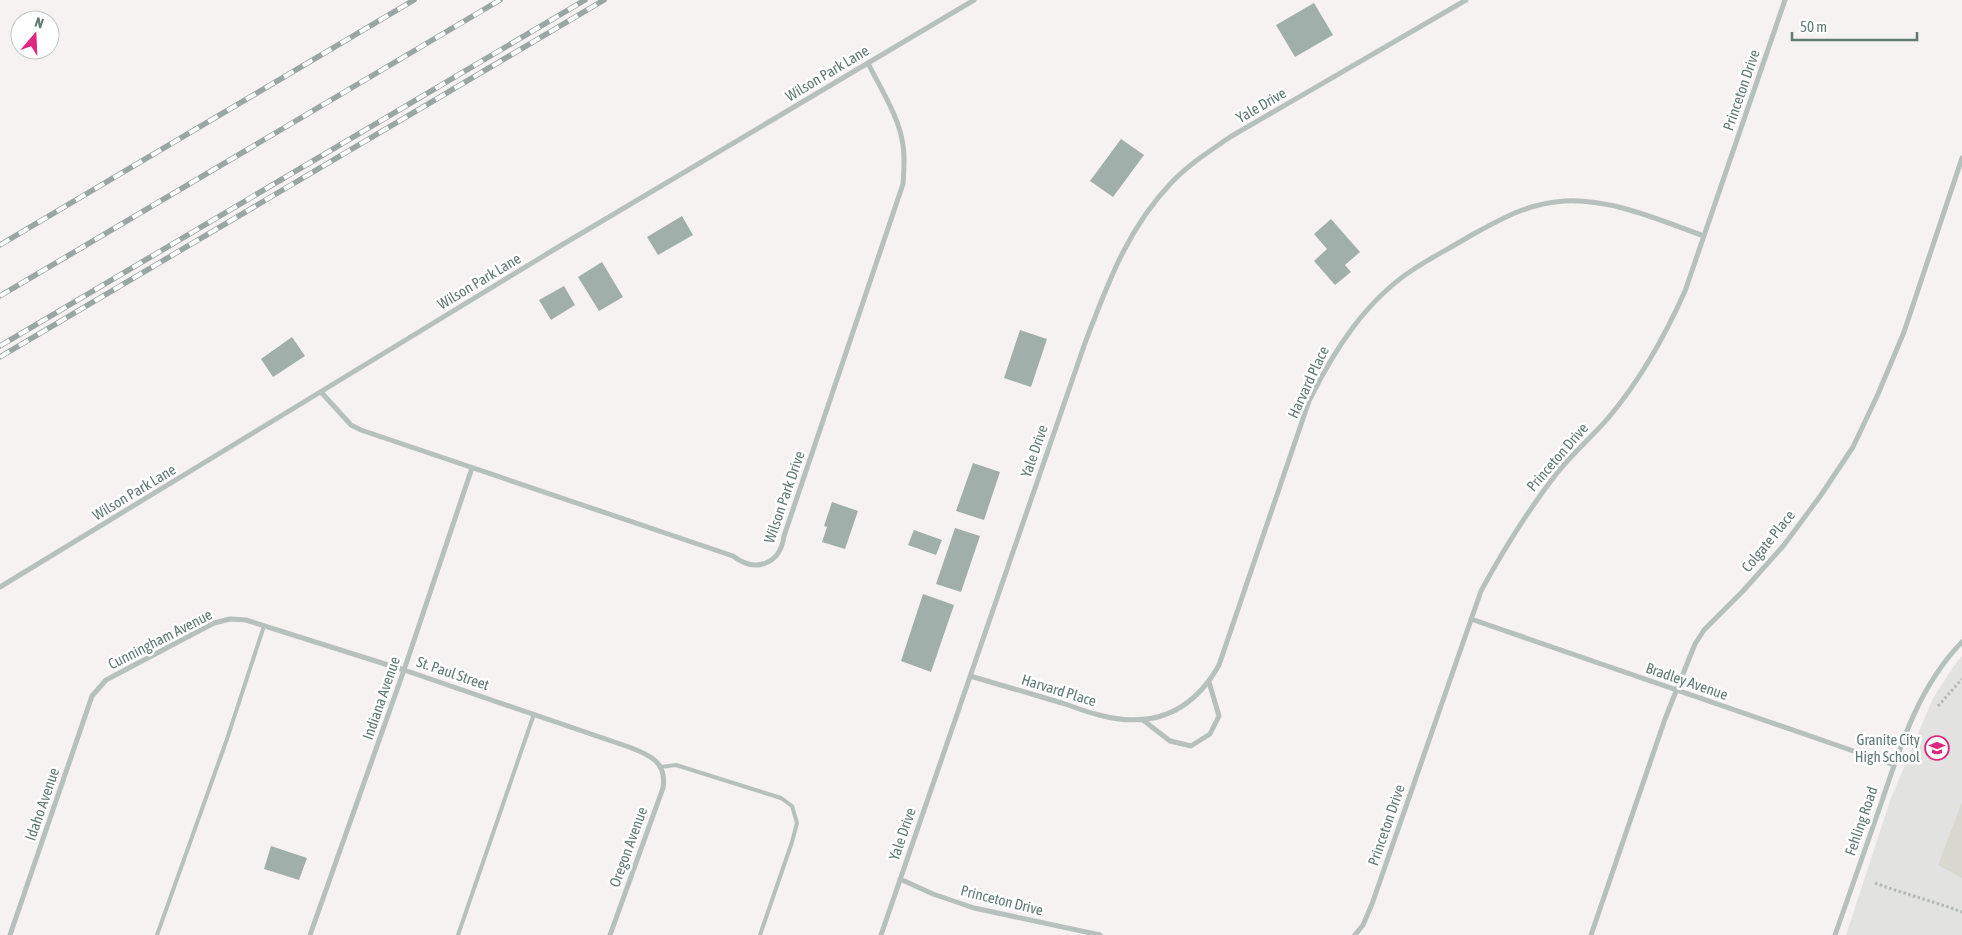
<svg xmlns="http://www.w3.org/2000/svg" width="1962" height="935" font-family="'Asap Condensed',sans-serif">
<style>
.built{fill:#e2e3e1}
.green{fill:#d9d8d0}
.building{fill:#a0afaa}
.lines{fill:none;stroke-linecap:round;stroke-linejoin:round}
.path{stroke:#b2b8b7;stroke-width:3;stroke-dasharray:2.5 2.5;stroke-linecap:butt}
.lane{stroke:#b6c0bd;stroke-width:4}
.street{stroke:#b6c0bd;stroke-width:5}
.rail-casing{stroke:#99a6a3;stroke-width:5.5}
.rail{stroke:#fff;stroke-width:4;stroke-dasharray:11;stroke-linecap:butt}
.labels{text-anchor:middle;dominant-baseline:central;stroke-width:5;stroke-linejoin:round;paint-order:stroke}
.street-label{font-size:15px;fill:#607b74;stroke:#fff}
.poi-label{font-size:15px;fill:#607b74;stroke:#fff;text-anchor:end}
</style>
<rect width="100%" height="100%" fill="#f5f2f1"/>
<path class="built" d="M1962,656V935H1846L1891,798L1933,698L1956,663Z"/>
<path class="green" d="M1962,802V878L1938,865Z"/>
<path class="building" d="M1314,3L1333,35L1295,57L1276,25Z
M1121,139L1144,155L1113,197L1090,181Z
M682,216L693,235L658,255L647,237Z
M1331,219L1360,252L1345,265L1351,272L1335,285L1314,261L1327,249L1314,234Z
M602,262L623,297L599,311L578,277Z
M564,286L575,305L551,320L539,300Z
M1020,330L1047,339L1031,387L1004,378Z
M292,337L305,356L273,377L261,359Z
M973,463L1000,472L984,520L956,511Z
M832,502L858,511L845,549L822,542L827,527L824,526Z
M955,528L980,536L961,592L936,584Z
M914,530L942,540L936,555L908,545Z
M923,594L954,605L931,672L901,661Z
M271,846L307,858L299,880L264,869Z"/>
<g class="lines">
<path class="path" d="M1938,706L1962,679
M1875,883C1904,894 1933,901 1962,912"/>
<path class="lane" d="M660,767L676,765L781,798L792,806L797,823L792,842L760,935
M157,935L227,739L264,626
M458,935L534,714"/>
<path class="street" d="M321,392L351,425L361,430L733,556C755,573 780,565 784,536L903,184C904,171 905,158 903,145C899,116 880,88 868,63
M0,587L555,249L974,0
M1471,619L1894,765
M970,676C1001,685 1031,694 1062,703C1074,707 1086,712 1099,715C1152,729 1192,713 1219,665L1309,401C1334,350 1366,300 1414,269C1432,257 1452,247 1470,236C1501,219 1528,203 1565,201C1613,199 1659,220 1704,236
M1143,720L1170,741L1191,746L1210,734L1219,716L1209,682
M900,879L933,894L974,908L1100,935
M10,935L92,696L106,680L214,623L230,619L246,620L404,670L629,747C650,755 667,762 663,788L610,935
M310,935L404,670L472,468
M881,935L1085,343C1108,283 1127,229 1172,182C1189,164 1210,151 1230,137L1466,0
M1355,935L1363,925L1372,904L1481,591C1504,549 1528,510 1557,473C1573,453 1593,436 1609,417C1641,379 1665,336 1685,291L1785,0
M1591,935L1665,719L1695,644L1704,630L1743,591L1784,545L1821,495L1853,447L1878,394L1904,332L1962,158
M1835,935C1851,890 1866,846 1882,801C1901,744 1919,686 1962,642"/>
<g class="rail-casing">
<path id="rail" d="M0,245L414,0
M0,296L500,0
M0,346L585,0
M0,357L604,0"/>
</g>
<use href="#rail" class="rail"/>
</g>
<defs>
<g id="school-ring" transform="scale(1.25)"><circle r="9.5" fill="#fff" stroke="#df2681" stroke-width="1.5"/><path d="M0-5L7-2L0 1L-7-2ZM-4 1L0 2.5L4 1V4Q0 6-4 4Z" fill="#df2681"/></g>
</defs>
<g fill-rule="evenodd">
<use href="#school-ring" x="1937" y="748"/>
</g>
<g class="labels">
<g class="street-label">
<text transform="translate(827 73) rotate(-31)">Wilson Park Lane</text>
<text transform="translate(1741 90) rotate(-71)">Princeton Drive</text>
<text transform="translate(1261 105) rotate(-30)">Yale Drive</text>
<text transform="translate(479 281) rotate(-31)">Wilson Park Lane</text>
<text transform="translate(1308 382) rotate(-65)">Harvard Place</text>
<text transform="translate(1034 451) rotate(-71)">Yale Drive</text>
<text transform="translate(1557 457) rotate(-49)">Princeton Drive</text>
<text transform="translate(134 492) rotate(-31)">Wilson Park Lane</text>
<text transform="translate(784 497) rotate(-71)">Wilson Park Drive</text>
<text transform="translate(1768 541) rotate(-51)">Colgate Place</text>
<text transform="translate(160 639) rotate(-27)">Cunningham Avenue</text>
<text transform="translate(453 673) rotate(19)">St. Paul Street</text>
<text transform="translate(1687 681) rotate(19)">Bradley Avenue</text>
<text transform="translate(1059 690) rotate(17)">Harvard Place</text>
<text transform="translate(381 698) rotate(-71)">Indiana Avenue</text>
<text transform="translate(42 804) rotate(-71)">Idaho Avenue</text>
<text transform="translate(1861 821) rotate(-71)">Fehling Road</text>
<text transform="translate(1386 825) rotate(-71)">Princeton Drive</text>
<text transform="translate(902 834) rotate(-71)">Yale Drive</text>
<text transform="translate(628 847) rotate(-70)">Oregon Avenue</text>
<text transform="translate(1002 900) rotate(14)">Princeton Drive</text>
</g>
<g class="poi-label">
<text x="1920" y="739">Granite City<tspan x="1920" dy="17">High School</tspan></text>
</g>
</g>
<g transform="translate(35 35) rotate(19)"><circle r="24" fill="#ffffff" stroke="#bfcac7"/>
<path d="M0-4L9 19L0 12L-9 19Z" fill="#df2681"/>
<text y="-8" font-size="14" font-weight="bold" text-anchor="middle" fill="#607b74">N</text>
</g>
<path d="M1792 32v8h125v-8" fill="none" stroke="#607b74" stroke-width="2.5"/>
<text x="1800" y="32" font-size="15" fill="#607b74" stroke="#ffffff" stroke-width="4" paint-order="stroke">50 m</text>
</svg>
